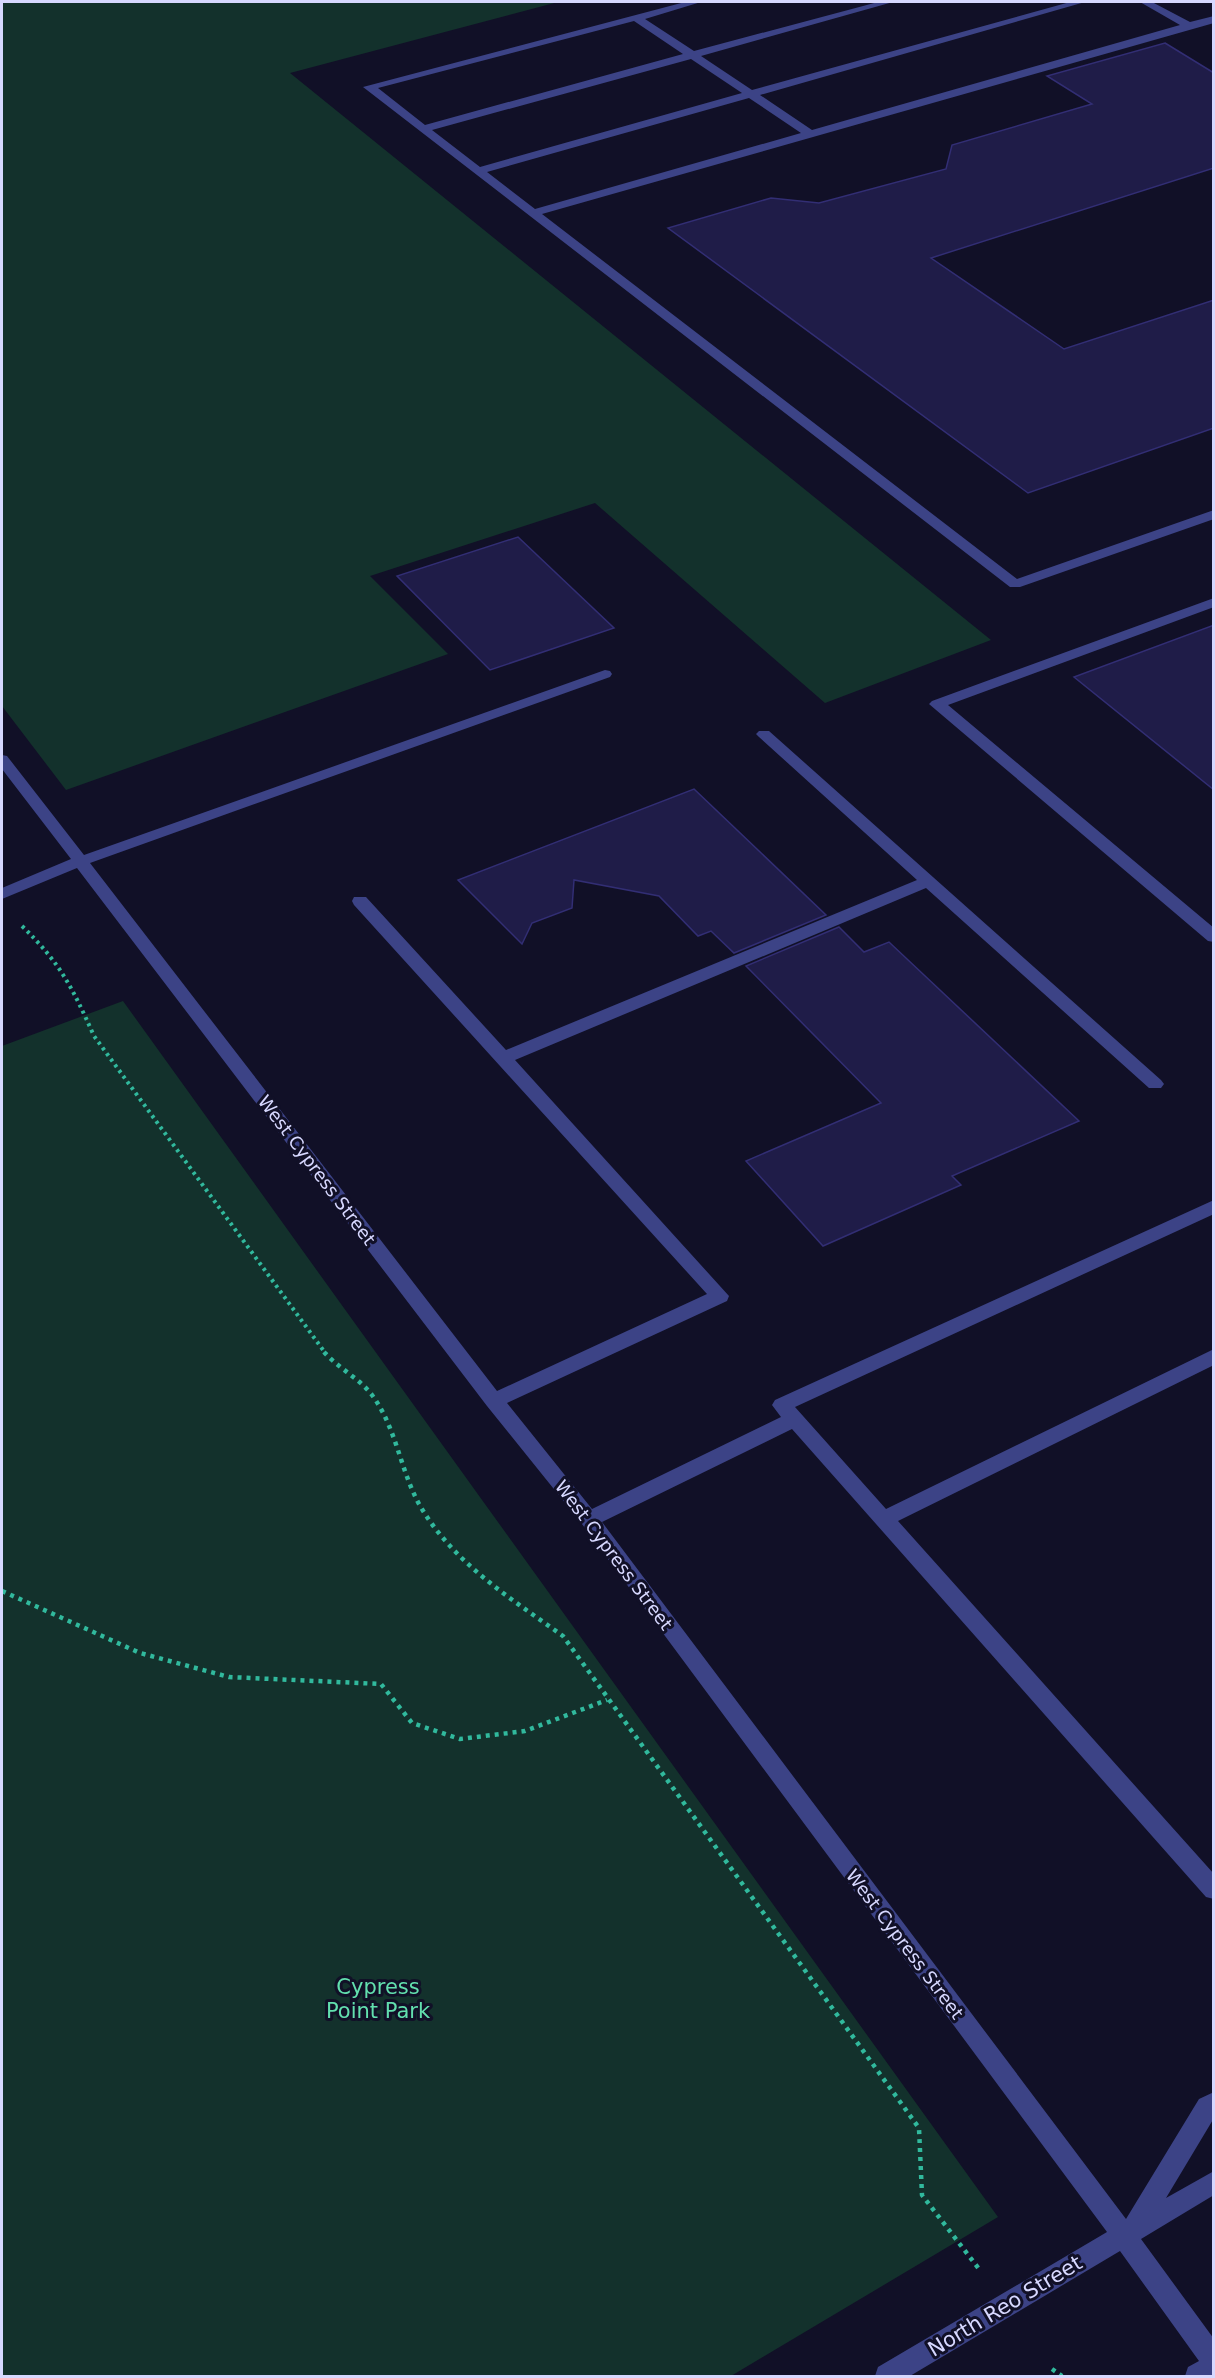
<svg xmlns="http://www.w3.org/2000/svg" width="1215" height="2378" font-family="'DejaVu Sans',sans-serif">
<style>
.green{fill:#13312c}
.building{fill:#1f1c48;stroke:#322e74;stroke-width:1.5}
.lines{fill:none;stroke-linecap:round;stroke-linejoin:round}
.path-far1{stroke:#31b99d;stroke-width:4;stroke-dasharray:3 4;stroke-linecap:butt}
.path{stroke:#31b99d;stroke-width:4.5;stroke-dasharray:4 5;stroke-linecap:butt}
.minor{fill:#3c4386;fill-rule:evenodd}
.labels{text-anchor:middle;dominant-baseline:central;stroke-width:6;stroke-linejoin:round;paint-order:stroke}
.street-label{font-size:18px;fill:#d7d8ff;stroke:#111027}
.near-park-label{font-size:21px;fill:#62dfae;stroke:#111027}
.near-street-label{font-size:21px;fill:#d7d8ff;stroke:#111027}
</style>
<rect width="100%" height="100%" fill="#111027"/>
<path class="green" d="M2,2H558L290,73L991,640L825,703L595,503L370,576L448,654L66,790L2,706Z
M123,1001L998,2217L731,2376H2V1046Z"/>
<path class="building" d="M1165,43L1214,73V168L931,258L1064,349L1214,300V428L1028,493L668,228L771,198L819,203L946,169L952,145L1092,104L1047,76Z
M518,537L614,628L490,670L397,576Z
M1214,625V790L1074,677Z
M694,789L826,915L734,953L711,931L698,936L659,896L574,880L572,908L532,923L522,944L458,880Z
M839,927L864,952L889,942L1079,1121L952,1176L961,1185L823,1246L746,1161L881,1103L746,966Z"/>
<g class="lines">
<path class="path-far1" d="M22,926C61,964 72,987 94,1036L326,1354"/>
<path class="path" d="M324,1352C338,1368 359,1378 372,1395C396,1427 400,1469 419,1504C452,1562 510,1598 563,1636L919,2128L922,2195L979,2269
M2,1591L140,1653L229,1677L381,1684L412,1723L460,1739L525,1731L607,1700
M1052,2369L1062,2376"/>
<path class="minor" d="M685,2H701L645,19L694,51L878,2H893L701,56L752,90L1070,2H1085L760,95L812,130L1180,25L1140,2H1152L1190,22L1214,16V23L542,214L1017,579L1214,510V519L1020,587H1010L363,87ZM634,21L683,54L425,125L378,88ZM691,59L742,93L480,167L432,130ZM749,98L801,133L535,209L487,172Z
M1214,598V607L948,705L1214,928V942L1208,941L929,704L932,701Z
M605,670L610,671L612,674L610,677L90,863L497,1391L707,1294L354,905L352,901L354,897H366L506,1050L917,880L759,737L756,734L759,731H769L1161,1080L1164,1084L1161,1088H1149L926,888L515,1060L729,1296L727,1301L507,1403L592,1509L781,1417L772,1405L775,1400L1214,1200V1214L795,1407L886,1509L1214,1349V1365L898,1521L1214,1874V1899L1206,1897L792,1429L602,1522L1126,2219L1199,2099L1214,2092V2118L1166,2198L1214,2171V2195L1141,2239L1214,2339V2376H1185L1188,2367L1199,2361L1120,2251L910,2376H875L878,2367L1107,2232L582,1524L487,1406L77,868L2,899V888L71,859L2,769V755L7,756L84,855Z"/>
</g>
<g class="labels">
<g class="street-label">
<text transform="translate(317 1170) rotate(53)">West Cypress Street</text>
<text transform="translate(614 1555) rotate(53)">West Cypress Street</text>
<text transform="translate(905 1944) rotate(53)">West Cypress Street</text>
</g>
<g class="near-park-label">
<text x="378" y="1987">Cypress<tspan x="378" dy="24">Point Park</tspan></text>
</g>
<g class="near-street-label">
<text transform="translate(1005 2306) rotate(-31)">North Reo Street</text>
</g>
</g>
<rect width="1215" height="2378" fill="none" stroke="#d7d8ff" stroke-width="6"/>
</svg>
